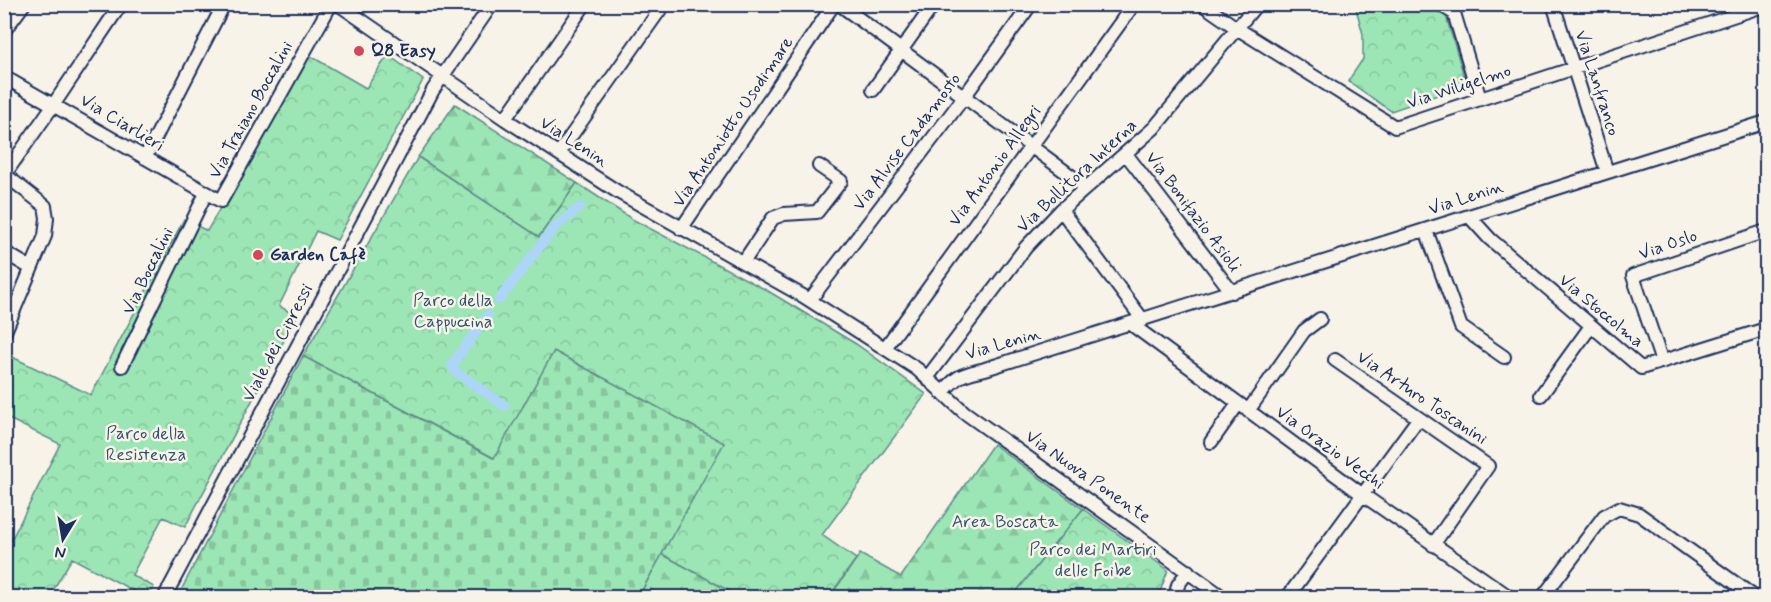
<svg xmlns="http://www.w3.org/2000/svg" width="1771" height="602" font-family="Mynerve,sans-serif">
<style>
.forest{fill:url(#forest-firs);stroke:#5c8a89;stroke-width:1.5}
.cemetery{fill:url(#cemetery-stones);stroke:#5c8a89;stroke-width:1.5}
.park{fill:url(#park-crowns);stroke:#5c8a89;stroke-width:1.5}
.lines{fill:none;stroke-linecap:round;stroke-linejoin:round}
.canal{stroke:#add5f8;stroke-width:10}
.minor-casing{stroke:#1b2f5e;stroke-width:16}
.minor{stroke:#f7f3e8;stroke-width:12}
.poi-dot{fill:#d1495b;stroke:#f7f3e8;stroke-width:2}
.labels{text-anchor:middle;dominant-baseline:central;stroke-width:5;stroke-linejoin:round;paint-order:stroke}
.poi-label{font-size:18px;font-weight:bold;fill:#1b2f5e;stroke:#f7f3e8;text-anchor:start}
.street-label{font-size:18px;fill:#1b2f5e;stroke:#f7f3e8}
.park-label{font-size:18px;fill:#35536f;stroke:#f7f3e8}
</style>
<defs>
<pattern id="forest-firs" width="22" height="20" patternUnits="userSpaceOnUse" patternTransform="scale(1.5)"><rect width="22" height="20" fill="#9ce5b4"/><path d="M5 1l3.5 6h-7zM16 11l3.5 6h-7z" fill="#86c59d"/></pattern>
<pattern id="cemetery-stones" width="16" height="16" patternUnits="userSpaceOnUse" patternTransform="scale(1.5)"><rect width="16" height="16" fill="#9ce5b4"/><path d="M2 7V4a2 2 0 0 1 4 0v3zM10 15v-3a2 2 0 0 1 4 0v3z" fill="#86c59d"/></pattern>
<pattern id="park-crowns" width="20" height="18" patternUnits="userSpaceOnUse" patternTransform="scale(1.5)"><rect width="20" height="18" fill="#9ce5b4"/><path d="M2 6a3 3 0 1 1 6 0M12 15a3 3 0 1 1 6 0" fill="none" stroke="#86c59d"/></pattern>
</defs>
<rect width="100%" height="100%" fill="#f7f3e8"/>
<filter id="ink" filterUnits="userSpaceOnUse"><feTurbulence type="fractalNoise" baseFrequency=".0167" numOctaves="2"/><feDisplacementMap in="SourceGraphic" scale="12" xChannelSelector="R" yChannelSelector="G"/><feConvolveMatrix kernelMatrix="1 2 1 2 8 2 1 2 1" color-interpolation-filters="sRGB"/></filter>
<g filter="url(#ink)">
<path class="forest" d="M455,104L577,183L539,237L418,157Z
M993,444L1083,509L1012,597L829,598L860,554L901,577Z
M662,554L740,597L638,598Z"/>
<path class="cemetery" d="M554,351L725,443L638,597L177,598L303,356L493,458Z"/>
<path class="park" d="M1355,5H1427L1446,16L1464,76L1461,87L1391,111L1348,81L1363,59V34Z
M307,54L366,88L388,55L423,80L337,240L316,231L279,306L297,316L185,527L163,517L132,575L154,587L149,597H145L72,558L49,597H5V552L60,444L5,417L4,353L91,395L184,219L207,231Z
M418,157L539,237L577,183L632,219L768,291L856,344L926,394L822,535L856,559L829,597H740L662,554L724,443L554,351L494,458L303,356Z
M1083,509L1168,570L1158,597H1012Z"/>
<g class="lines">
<path class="canal" d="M499,300L554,228L580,207
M488,315L452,365L455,371L505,406"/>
<g class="minor-casing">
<path id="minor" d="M338,4L505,119L618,192L803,296L917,369L964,412L1224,598
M839,4L1086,187
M1202,4L1238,29L1395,127L1766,5
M1439,4L1454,13L1480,99
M1553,4L1607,172
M4,31L24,4
M4,77L221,201L331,4
M873,90L934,4
M505,119L585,4
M559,153L664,4
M1126,154L1232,292
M145,158L224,4
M4,174L45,206L47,218L45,236L4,334
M5,174L54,104L121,4
M1061,210L1143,320
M1469,216L1490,239L1641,368L1766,329
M681,229L834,4
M1426,230L1461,327L1504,357
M4,252L31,268
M744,261L773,218L784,214L817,212L841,181L819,166
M810,300L964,97L1031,4
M1131,324L1363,495L1511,598
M885,348L1134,4
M1335,360L1488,466L1433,545
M1662,362L1633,276L1766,231
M122,366L206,193
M927,378L1026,247L1061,210L1154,128L1257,4
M942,393C959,374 961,375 985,369L1766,122
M1541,395L1591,326
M1248,411L1304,331L1320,319
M1211,442L1238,404
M164,598L433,90L492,4
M1175,598L1178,585L1188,571
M1287,598L1418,419
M1542,598L1604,516L1619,508L1639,514L1756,598"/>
</g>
<use href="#minor" class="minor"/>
</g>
</g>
<g class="poi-dot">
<circle cx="359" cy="51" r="6"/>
<circle cx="258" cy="255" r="6"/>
</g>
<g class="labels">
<g class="poi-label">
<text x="371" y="51">Q8 Easy</text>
<text x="270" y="255">Garden Cafè</text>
</g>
<g class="street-label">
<text transform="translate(1597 83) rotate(72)">Via Lanfranco</text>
<text transform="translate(1459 87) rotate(-18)">Via Wiligelmo</text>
<text transform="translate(251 110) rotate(-61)">Via Traiano Boccalini</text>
<text transform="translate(733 122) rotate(-56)">Via Antoniotto Usodimare</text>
<text transform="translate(122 123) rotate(31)">Via Ciarlieri</text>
<text transform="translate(574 142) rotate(33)">Via Lenin</text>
<text transform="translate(907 142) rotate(-53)">Via Alvise Cadamosto</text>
<text transform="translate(995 166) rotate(-54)">Via Antonio Allegri</text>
<text transform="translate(1077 176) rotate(-43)">Via Bollitora Interna</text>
<text transform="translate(1466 198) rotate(-18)">Via Lenin</text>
<text transform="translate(1193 212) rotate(53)">Via Bonifazio Asioli</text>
<text transform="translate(1668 245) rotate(-19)">Via Oslo</text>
<text transform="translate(148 271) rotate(-64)">Via Boccalini</text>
<text transform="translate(1601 311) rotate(40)">Via Stoccolma</text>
<text transform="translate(278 343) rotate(-62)">Viale dei Cipressi</text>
<text transform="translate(1003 344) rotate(-16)">Via Lenin</text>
<text transform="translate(1422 398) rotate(34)">Via Arturo Toscanini</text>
<text transform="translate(1330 448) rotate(36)">Via Orazio Vecchi</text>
<text transform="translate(1088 477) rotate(35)">Via Nuova Ponente</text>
</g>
<g class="park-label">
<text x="453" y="301">Parco della<tspan x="453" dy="21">Cappuccina</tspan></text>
<text x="146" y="434">Parco della<tspan x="146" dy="21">Resistenza</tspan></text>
<text x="1005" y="522">Area Boscata</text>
<text x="1093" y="550">Parco dei Martiri<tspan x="1093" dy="21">delle Foibe</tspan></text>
</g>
</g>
<rect width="1771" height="602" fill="none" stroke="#f7f3e8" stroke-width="24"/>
<rect x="12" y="12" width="1747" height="578" fill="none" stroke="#1b2f5e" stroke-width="2" filter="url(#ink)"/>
<g transform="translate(63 539) rotate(191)" stroke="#f7f3e8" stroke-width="4.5" paint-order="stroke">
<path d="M0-4.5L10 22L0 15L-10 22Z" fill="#1b2f5e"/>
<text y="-9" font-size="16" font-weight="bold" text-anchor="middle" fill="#1b2f5e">N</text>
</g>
</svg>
